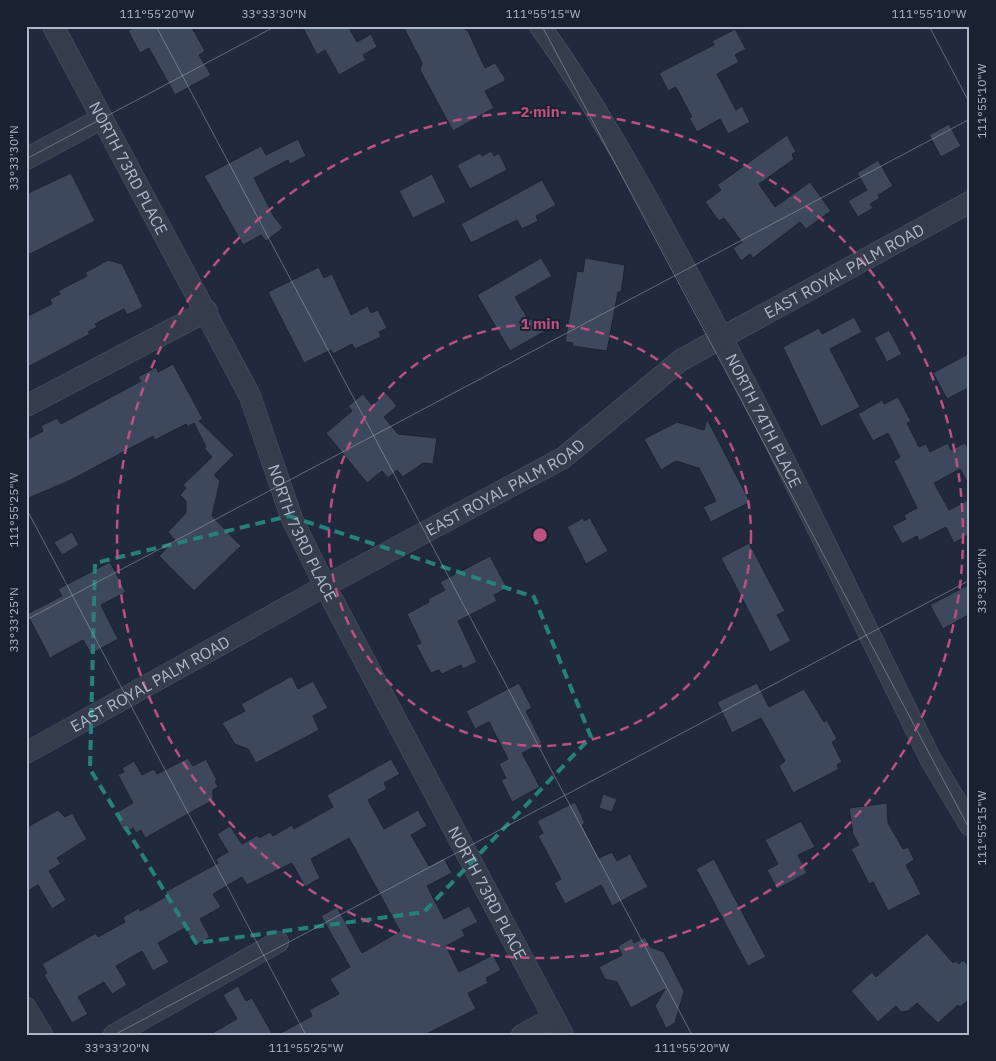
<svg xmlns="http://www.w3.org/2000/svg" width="996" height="1061" font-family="'IBM Plex Sans',sans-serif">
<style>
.building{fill:#3d485c;stroke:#1c2433}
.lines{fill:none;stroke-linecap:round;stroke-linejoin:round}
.minor-casing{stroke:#505767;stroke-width:22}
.minor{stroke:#353d4c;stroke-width:21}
.marked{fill:none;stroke:#27807c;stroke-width:4;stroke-dasharray:10 6;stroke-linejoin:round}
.ticks{fill:none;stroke:#b0b7c8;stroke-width:1;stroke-opacity:0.45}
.ring{fill:none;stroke:#bc5081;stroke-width:2.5;stroke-dasharray:9 6}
.labels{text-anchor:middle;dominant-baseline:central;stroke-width:4;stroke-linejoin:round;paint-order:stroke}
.street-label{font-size:16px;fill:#b0b7c8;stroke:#1a2231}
.centre{fill:#bc5081;stroke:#1a2231;stroke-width:2.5}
.ring-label{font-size:15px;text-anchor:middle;font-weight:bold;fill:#bc5081;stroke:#1a2231;stroke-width:4;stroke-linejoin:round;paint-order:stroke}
.neatline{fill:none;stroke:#b0b7c8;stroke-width:2}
.ticks-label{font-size:12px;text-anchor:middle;fill:#b0b7c8}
</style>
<rect width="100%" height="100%" fill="#212a3c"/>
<path class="building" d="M136,26H191L205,51L199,55L211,75L175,95L149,48L140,53L128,31Z
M302,26H348L357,42L371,34L377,47L363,55L366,60L339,75L325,50L317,55Z
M403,26H460L468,31L485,68L495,63L505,78V81L485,91L494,108L453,131L420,70L422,63Z
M735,29L746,49L735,55L739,62L717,74L736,110L742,106L750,122L728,134L720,119L697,132L689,118L692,117L676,87L668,91L659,73L714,45L712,41Z
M949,124L961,146L941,157L929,135Z
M787,135L796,152L792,154L794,159L759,184L775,207L810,182L831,211L806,229L800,222L753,258L750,254L741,261L733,248L742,242L724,218L719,221L705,202L721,190L717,185Z
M298,139L306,156L290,164L288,160L254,178L275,218L283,228L266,241L261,235L243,245L204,176L261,146L266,155Z
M491,151L494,156L499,153L507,170L470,189L457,165L480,153L482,156Z
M878,160L893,186L878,195L880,198L870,204L873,208L858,217L848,201L867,190L857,173Z
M71,173L95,221L26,256V194Z
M432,174L446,202L413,218L399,191Z
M542,180L556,205L536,216L538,221L522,229L517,220L471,243L461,224Z
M541,258L552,276L515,297L528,319L563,321L510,351L477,295Z
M585,258L625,265L621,292H618L607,351L572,346L573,343L565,342L577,271L583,272Z
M108,260L122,264L143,307L127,315L124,309L95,324L97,327L88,332L90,334L26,368V317L52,304L50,299L60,294L58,291L87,276L85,273Z
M319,267L324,278L332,274L351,315L368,306L371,313L378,310L387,328L379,332L381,337L355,349L352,344L333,354L331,350L304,363L268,292Z
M854,317L862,332L830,349L860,407L821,427L783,347L819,328L822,334Z
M889,330L902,354L887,362L874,338Z
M970,353V387L947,399L933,373Z
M173,364L203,419L199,421L234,455L214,475L220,481L212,516L241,546L194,591L159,556L175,540L168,532L186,513V501L180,495L186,488L183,485L212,457L204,448L206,447L194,423L187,427L186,424L155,440L153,436L71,480L26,499V440L43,431L41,426L57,418L61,424L141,381L138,377L156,367L158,372Z
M386,393L397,406L384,417L398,434L437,438L433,464L423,463L403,477L397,470L388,478L382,471L367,483L326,433L352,411L348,406L363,394L372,405Z
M898,397L911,421L907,423L919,447L926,444L930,452L948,443L951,450L965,443L970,452V487L960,469L934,483L949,510L970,499V534L954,543L946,527L919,541L917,536L902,544L892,526L906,519L904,515L917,508L894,461L900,457L888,433L873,441L858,414L882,400L884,404Z
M707,419L750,502L711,522L703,507L716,501L699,468L676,461L661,470L644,439L677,422L704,430Z
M583,518L584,521L590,518L608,551L586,564L567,527Z
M72,532L79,545L62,555L54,542Z
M749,543L785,611L777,615L791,641L770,652L721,558Z
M490,556L507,588L494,595L497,601L458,621L477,662L463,669L461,665L442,674L439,670L431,673L416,645L421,643L407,614L429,602L428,599L445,590L440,582Z
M110,562L126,592L101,605L118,639L91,654L83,640L50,658L27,614L62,596L58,589Z
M970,584V614L943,629L930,605Z
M292,676L298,689L313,681L328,708L313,716L319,730L256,763L248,749L235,744L222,723L245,711L241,704Z
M519,683L532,708L526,711L542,743L522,753L540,787L512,802L501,780L506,778L499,764L508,759L489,722L475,729L466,711Z
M757,683L769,707L804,689L824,722L827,720L837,739L832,742L842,762L837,765L839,769L793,793L779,766L785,761L761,718L732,733L717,702Z
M188,758L193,766L206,759L217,780L215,781L218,787L213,790V800L145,838L141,830L136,833L133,828L125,833L114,814L133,803L118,775L124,772L122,768L134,761L142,775L154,769L157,774Z
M391,759L400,774L384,783L387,789L368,800L384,829L418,810L427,826L411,835L429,866L444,858L452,873L427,886L444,919L469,906L478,922L462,930L465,936L446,946L459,972L493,955L501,970L486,978L488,983L468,993L476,1009L424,1035H277L312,1016L309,1010L339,994L330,979L350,967L321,916L337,907L362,953L400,931L349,838L311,859L320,878L305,887L292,863L247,885L242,877L213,894L221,907L200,919L210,937L195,946L185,928L158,943L169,962L153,971L142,951L116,966L127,985L112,994L104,982L78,997L88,1014L72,1023L44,975L47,973L42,964L96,933L98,937L125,922L123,917L139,908L140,911L167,896L165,892L218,863L216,859L228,852L217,834L230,826L242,844L258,835L259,838L270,832L273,836L292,825L294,829L333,807L327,795Z
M603,794L617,799L612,812L599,808Z
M575,802L585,823L582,825L599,858L612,852L617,861L630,854L648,887L612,906L601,885L565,904L554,883L561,879L538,836L543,833L537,821Z
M887,803L888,823L903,849L908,847L911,853L914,860L906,865L921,894L888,911L873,882L869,884L851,849L859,845L853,834L849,808Z
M58,810L65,817L72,813L87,839L57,858L61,864L49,871L66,900L52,909L38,885L26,892V830L29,826Z
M801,821L815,847L798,855L807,873L777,889L767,870L778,864L765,840Z
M714,859L766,957L748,966L696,869Z
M927,933L953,963L956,961L959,964L963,960L970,968V999L960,1007L958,1005L938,1023L917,1003L908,1011L901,1012L896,1006L878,1022L851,991L872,972L876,977Z
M645,937L650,947L664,952L684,991L675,1023L666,1028L655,1006L665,989L631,1008L617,982L605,979L599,967L622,955L618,946L632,938L634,943Z
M238,986L246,1001L252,998L273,1035H209L237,1019L223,995Z"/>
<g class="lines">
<g class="minor-casing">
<g id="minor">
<path id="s1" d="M53,26L250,396L292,519L325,586L563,1035"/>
<path id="s2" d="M540,26C593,100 637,179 680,259C769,423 848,592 931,760L970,825"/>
<path d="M26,159L101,119"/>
<path d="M26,406L207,311"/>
<path id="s3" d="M26,753L325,586L563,458L681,360L970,202"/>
<path d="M26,1008L42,1035"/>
<path d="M114,1035L278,942"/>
<path d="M522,1035L554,1018"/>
</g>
</g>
<use href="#minor" class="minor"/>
</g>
<path class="marked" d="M289,516L534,597L591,737L424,912L196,943L90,769L95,563Z"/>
<path class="ticks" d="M156,26L692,1035M542,26L970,830M929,26L970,104M26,159L276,26M26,508L306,1035M26,620L970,119M114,1035L970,580"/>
<g class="ring">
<circle cx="540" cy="535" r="211"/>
<circle cx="540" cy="535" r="423"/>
</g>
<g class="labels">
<g class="street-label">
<text stroke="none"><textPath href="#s1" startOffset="161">NORTH 73RD PLACE</textPath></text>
<text stroke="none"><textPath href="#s3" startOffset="952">EAST ROYAL PALM ROAD</textPath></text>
<text stroke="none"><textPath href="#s2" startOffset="454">NORTH 74TH PLACE</textPath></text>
<text stroke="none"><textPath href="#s3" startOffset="548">EAST ROYAL PALM ROAD</textPath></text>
<text stroke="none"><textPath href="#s1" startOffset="566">NORTH 73RD PLACE</textPath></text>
<text stroke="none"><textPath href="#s3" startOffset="142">EAST ROYAL PALM ROAD</textPath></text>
<text stroke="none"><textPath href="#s1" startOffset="971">NORTH 73RD PLACE</textPath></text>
</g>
</g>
<circle cx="540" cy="535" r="8" class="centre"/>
<g class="ring-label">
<text x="540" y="117">2 min</text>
<text x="540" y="329">1 min</text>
</g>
<rect width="996" height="1061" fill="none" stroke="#1a2231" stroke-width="55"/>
<rect x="28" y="28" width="940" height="1006" class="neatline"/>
<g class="ticks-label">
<text x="157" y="18">111°55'20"W</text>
<text x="274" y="18">33°33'30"N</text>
<text x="543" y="18">111°55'15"W</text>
<text x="929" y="18">111°55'10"W</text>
<text transform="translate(982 101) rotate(-90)" y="4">111°55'10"W</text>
<text transform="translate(14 158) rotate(-90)" y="4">33°33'30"N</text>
<text transform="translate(14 510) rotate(-90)" y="4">111°55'25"W</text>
<text transform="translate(982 581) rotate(-90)" y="4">33°33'20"N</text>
<text transform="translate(14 620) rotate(-90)" y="4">33°33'25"N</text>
<text transform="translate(982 828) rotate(-90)" y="4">111°55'15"W</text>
<text x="117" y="1052">33°33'20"N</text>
<text x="306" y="1052">111°55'25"W</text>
<text x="692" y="1052">111°55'20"W</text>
</g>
</svg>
